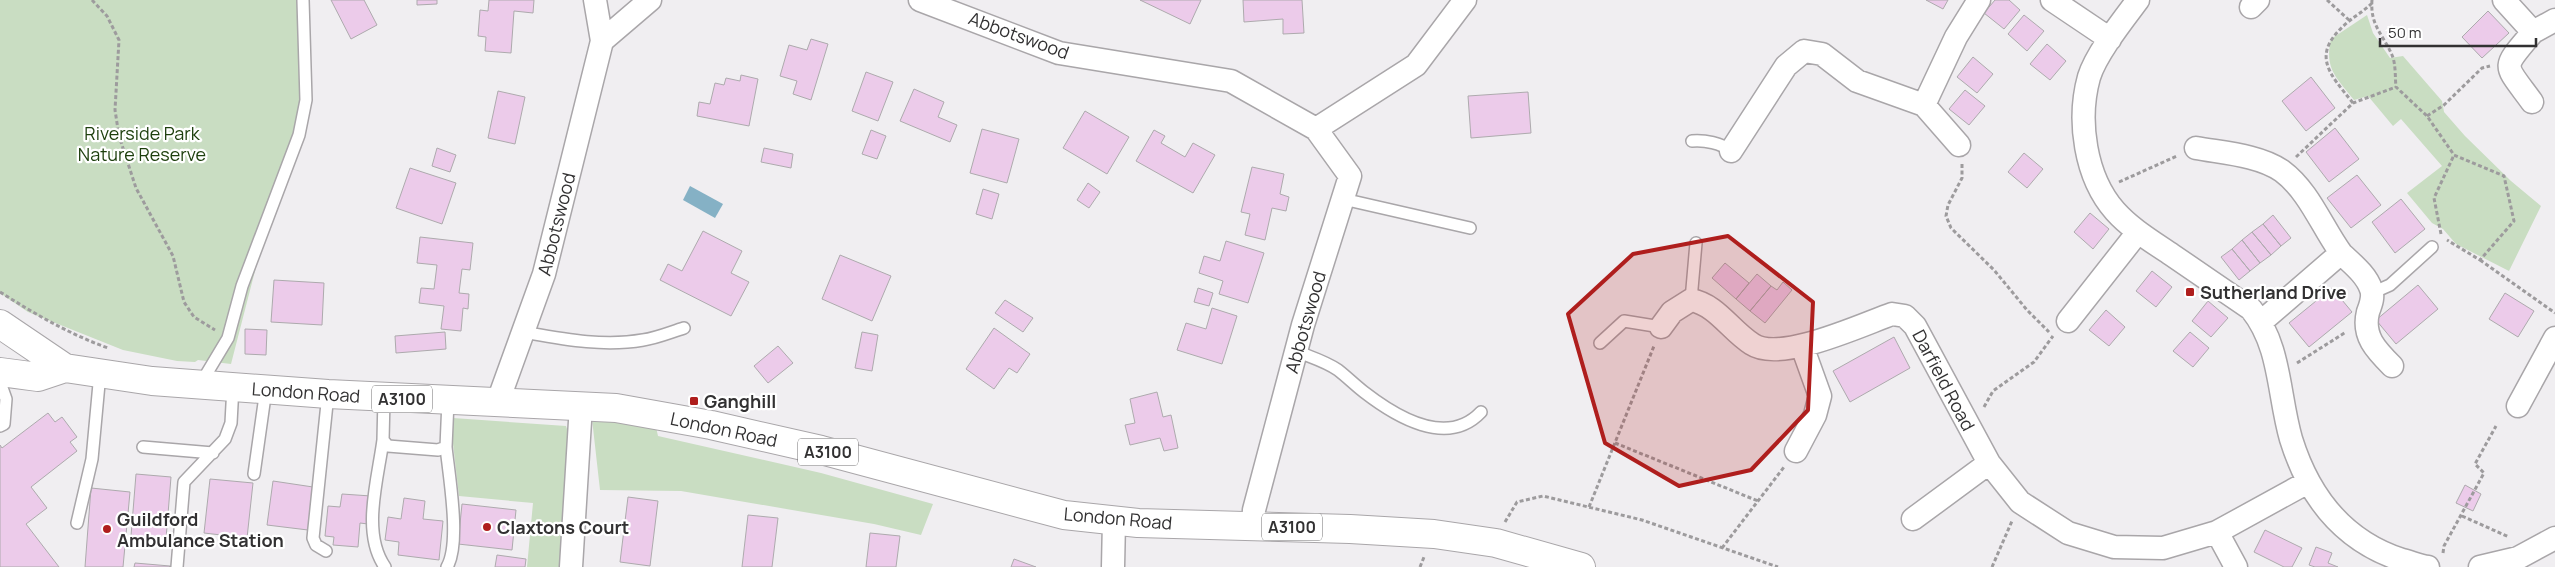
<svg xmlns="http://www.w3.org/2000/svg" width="2555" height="567" font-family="Manrope,sans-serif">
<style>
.green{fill:#c9ddc2}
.water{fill:#85b1c5}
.building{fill:#eccbea;stroke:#adaaad}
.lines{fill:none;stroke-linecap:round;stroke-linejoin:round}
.service-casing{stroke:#a9a6a9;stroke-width:14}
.minor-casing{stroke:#a9a6a9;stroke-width:25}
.primary-casing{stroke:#a9a6a9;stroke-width:30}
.path{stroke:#9d9b9d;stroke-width:3;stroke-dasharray:4 2.5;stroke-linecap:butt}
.service{stroke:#fff;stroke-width:11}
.minor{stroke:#fff;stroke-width:22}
.primary{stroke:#fff;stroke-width:28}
.marked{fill:#af1e1d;fill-opacity:0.2;stroke:#af1e1d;stroke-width:4;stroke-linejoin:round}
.poi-dot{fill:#af1e1d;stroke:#fff;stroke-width:2}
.labels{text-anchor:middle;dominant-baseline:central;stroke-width:4.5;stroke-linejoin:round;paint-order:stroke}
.shield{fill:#fff;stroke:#706f70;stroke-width:1}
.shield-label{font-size:16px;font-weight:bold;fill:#323132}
.street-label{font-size:18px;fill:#323132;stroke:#fff}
.park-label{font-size:18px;fill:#1d3f0d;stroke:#fff}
.poi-label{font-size:18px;font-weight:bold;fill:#323132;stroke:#fff;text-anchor:start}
</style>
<rect width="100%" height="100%" fill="#f0eef1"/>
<path class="green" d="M0,0H297L303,55V83L299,114L279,178L231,364L198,360L195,362L177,361L123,350L28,312L0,293Z
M2367,15L2373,33L2390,58L2403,56L2442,101L2444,112L2465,136L2511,181L2541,206L2509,271L2456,244L2443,229L2432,223L2407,193L2442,166L2401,119L2393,126L2368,96L2354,100C2337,78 2324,69 2331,39Z
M653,414L658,436L821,473L933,504L921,535L874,524L681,491L600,490L592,419Z
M453,418L566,426L569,435L562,567H527L533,503L459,496L452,435Z"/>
<path class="water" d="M690,186L723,204L715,218L683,200Z"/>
<path class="building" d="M331,0H364L377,25L351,39Z
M417,0H437V4L417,5Z
M489,0H534L533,13L514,11L511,53L485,51L486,37L478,36L480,10L488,11Z
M1140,0H1201L1190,24Z
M1243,0H1302L1304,33L1283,34V19L1244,22Z
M1926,0H1948L1943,9Z
M1995,0H2009L2020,10L2004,29L1984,13Z
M2488,11L2509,33L2482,58L2462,37Z
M2024,15L2044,31L2027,51L2008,34Z
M811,39L828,44L811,100L793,94L797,81L780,76L789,45L807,50Z
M2047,44L2066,61L2050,80L2030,64Z
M1973,57L1993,74L1977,93L1957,77Z
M866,72L893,82L878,121L852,111Z
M741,75L758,79L749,126L697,116L699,102L710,104L715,83L724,85L726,78L740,81Z
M2311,77L2335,108L2306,131L2282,101Z
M914,89L944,102L938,117L957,125L950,142L900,121Z
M1965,90L1985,106L1969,125L1949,109Z
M498,91L525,97L515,144L488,138Z
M1528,92L1531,133L1471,138L1468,96Z
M1085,111L1129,137L1107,174L1063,148Z
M2335,128L2359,159L2329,182L2306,152Z
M982,129L1019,139L1007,183L970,173Z
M871,130L886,136L877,159L862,154Z
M1154,130L1165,136L1161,143L1185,157L1193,143L1215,155L1193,193L1136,161Z
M437,148L456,155L450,172L432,166Z
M764,148L793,154L791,168L761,162Z
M2024,153L2043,169L2027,188L2008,172Z
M1252,167L1284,174L1280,194L1289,197L1286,211L1272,208L1265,240L1245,235L1250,214L1241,212Z
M410,168L456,183L442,224L396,208Z
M2357,175L2381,205L2351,228L2327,198Z
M1088,183L1100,192L1089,208L1077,200Z
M983,189L999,194L992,219L976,214Z
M2401,199L2425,229L2395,253L2372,222Z
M2090,213L2109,229L2093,249L2074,232Z
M2273,215L2291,238L2281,246L2263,224Z
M2263,224L2281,246L2271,255L2252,232Z
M703,231L742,251L731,273L749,282L731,316L660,280L668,264L682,271Z
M2252,232L2271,255L2260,263L2242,240Z
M420,237L473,243L470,270L462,269L459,293L469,294L468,309L463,308L461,331L441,329L444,306L419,303L421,288L434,289L437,265L417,263Z
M2242,240L2260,263L2250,271L2232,249Z
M1226,241L1264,253L1248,303L1219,294L1223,281L1199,273L1204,256L1220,261Z
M2232,249L2250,271L2239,280L2221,257Z
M840,255L891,276L872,321L822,299Z
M1725,263L1749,283L1736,299L1712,278Z
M2152,271L2172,287L2156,307L2136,291Z
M1757,274L1771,286L1750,311L1736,299Z
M274,280L324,283L322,325L271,322Z
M1783,282L1792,290L1765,323L1750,311L1771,286L1777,290Z
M2418,285L2438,309L2396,344L2376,320Z
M1198,288L1213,293L1209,306L1194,302Z
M2332,288L2352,312L2309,347L2289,323Z
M2505,293L2534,311L2518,337L2489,319Z
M1005,300L1033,318L1023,332L995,313Z
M2208,301L2228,318L2211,337L2192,321Z
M1212,308L1237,316L1222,364L1177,350L1186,323L1206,329Z
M2106,310L2125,327L2109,346L2089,330Z
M994,328L1030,354L1017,373L1009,368L994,389L966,369Z
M245,329L267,330L266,355L245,354Z
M445,332L446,349L396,353L395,336Z
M862,332L878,335L872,371L855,368Z
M2190,332L2209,348L2193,367L2173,351Z
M1894,337L1910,368L1850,402L1833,371Z
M778,346L793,363L768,383L754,366Z
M1157,392L1163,417L1171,415L1178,448L1164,451L1160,438L1130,445L1125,425L1135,423L1130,399Z
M48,413L55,422L62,417L77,437L70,442L77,451L31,487L47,508L26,524L59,567H0V445L2,448Z
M136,474L171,477L166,539L131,536Z
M210,479L253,483L247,538L204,533Z
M273,481L313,487L308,530L267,525Z
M2465,485L2481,494L2473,511L2456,503Z
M91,488L130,492L123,567H85Z
M342,494L371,496L368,524L360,523L358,547L333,545L334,537L325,536L328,506L340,507Z
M628,497L658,501L650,566L620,562Z
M404,498L425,501L423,519L443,521L439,560L398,555L399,542L385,540L388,517L401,519Z
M462,504L516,510L512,550L458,544Z
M748,515L778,518L772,567H742Z
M2265,530L2302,548L2292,567H2284L2254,552Z
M870,533L900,536L896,567H866Z
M2316,547L2332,553L2328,563L2338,567H2315L2309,565Z
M497,555L526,559L525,567H495Z
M1014,559L1036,567H1011Z
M135,563L170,566L169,567H134Z"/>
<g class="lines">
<g class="service-casing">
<path id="service" d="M1692,141C1705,140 1721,143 1731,151
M1343,199L1470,228
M2372,293L2390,285L2432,247
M1691,300L1696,243
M523,332C563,339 603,347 643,340C657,338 671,332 684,328
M1600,343L1624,321L1661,327
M1296,351C1310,357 1325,361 1338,370C1347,377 1355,385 1364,392C1395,416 1447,448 1481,412
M0,382L6,399L4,424L0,426
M201,383L228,338L242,286L299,135L306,100L303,0
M384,398L383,440L388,446L438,450L446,447L448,401
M383,440C378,479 361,533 385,567
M143,447L213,453
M446,447C449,476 461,543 447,567
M254,474L266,389
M77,523L92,459L100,373
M326,551L316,545L313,538L328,394
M177,567L184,482L225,439L231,423L233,386"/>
</g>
<g class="minor-casing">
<path id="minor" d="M595,0L602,41
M920,0L1059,53L1231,81L1316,129L1350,176L1303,325L1254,510L1253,526
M2052,0L2110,39
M2138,0C2123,20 2096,54 2089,77C2077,120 2085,177 2115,211C2131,229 2153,242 2172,255C2198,273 2225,291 2251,309C2281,346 2278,394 2291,439C2309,497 2343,541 2402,560C2411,562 2419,566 2428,567
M2504,0L2533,32L2555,20
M2251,7L2258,0
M2532,102C2503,62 2501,70 2533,32
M1924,105L1956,37L1979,0
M1316,129L1416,65L1465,0
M2196,148C2223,153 2259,155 2282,171C2309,191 2322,227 2341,253L2261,322
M1731,151L1786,66L1804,51L1822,54L1857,81L1924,105L1959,145
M2341,253C2351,263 2366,274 2371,289C2374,297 2371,304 2368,312C2362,336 2376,350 2392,366
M2068,321L2138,232
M1661,327L1672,312L1691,300C1717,305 1730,330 1752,344C1780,363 1861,325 1892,314L1905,316L1915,326L1989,463L2020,502L2068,533L2114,547L2163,548L2217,532L2308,482
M497,404L544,274L602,41L650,0
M2518,406L2555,338
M1796,451L1815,415L1820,396L1802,346
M1913,519L1989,463
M2217,532L2236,567
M571,567L581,405
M1113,567L1114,521
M2480,567L2518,558L2555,538"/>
</g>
<g class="primary-casing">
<path id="primary" d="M0,324L65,368
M0,372L38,377L65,368L152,381L328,394L616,408L711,425L821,450L1064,515L1138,523L1350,529L1434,534L1496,543L1581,567"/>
</g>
<path class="path" d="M92,0L107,16L119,40L115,110L119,136L136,188L173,256L184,302L194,317L215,330
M2327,0L2349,20
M2372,0C2370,26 2383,34 2392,55C2396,64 2395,78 2396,87L2427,116L2454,155L2504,176L2514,221L2480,260L2447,240
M2353,103C2328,72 2310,54 2348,22C2356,15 2363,12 2372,3
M2427,116L2444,105L2482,68L2490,66
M2296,157L2353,103L2396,87
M1962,164V178L1948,205L1946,216L1951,228L1994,270L2027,310L2049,332
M2119,182L2177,156
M2441,234L2434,198L2454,155
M2480,260L2555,313
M0,292C35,314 69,334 108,348
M2297,363L2346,332
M1984,407L1993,391L2034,362L2053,336
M1615,443L1758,501
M1589,507L1654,346
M2462,516L2509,537
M1505,522L1517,502L1543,496L1642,520L1778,567
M1722,548L1784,467
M2443,553L2444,546L2484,473L2475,464L2496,426
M1420,567L1424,557
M1992,567L2012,521"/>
<use href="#service" class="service"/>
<use href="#minor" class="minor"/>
<use href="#primary" class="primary"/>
</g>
<path class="marked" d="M1728,236L1813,302L1808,410L1751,470L1679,486L1605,443L1568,314L1633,254Z"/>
<g class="poi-dot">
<rect x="2185" y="287" width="10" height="10" rx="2.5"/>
<rect x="689" y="396" width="10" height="10" rx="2.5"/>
<circle cx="487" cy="527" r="5"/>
<circle cx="107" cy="529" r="5"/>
</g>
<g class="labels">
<g class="shield">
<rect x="372" y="385.5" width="60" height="27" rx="4"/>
<rect x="798" y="438.5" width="60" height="27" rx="4"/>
<rect x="1262" y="513.5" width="60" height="27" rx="4"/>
</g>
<g class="shield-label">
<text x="402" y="399">A3100</text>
<text x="828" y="452">A3100</text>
<text x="1292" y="527">A3100</text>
</g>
<g class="street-label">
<text transform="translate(1019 35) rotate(20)">Abbotswood</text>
<text transform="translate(556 224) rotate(-76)">Abbotswood</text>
<text transform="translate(1305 322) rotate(-74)">Abbotswood</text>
<text transform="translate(1944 380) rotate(62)">Darfield Road</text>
<text transform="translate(306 392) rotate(4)">London Road</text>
<text transform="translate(724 429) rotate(12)">London Road</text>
<text transform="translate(1118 518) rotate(5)">London Road</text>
</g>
<g class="park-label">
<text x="142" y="133">Riverside Park<tspan x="142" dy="21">Nature Reserve</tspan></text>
</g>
<g class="poi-label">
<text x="2200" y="292">Sutherland Drive</text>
<text x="704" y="401">Ganghill</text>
<text x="117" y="519">Guildford<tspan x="117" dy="21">Ambulance Station</tspan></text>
<text x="497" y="527">Claxtons Court</text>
</g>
</g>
<path d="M2380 38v8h156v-8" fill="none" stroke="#323132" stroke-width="2.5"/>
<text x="2388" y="38" font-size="15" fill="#323132" stroke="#ffffff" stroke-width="4" paint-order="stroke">50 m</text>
</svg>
